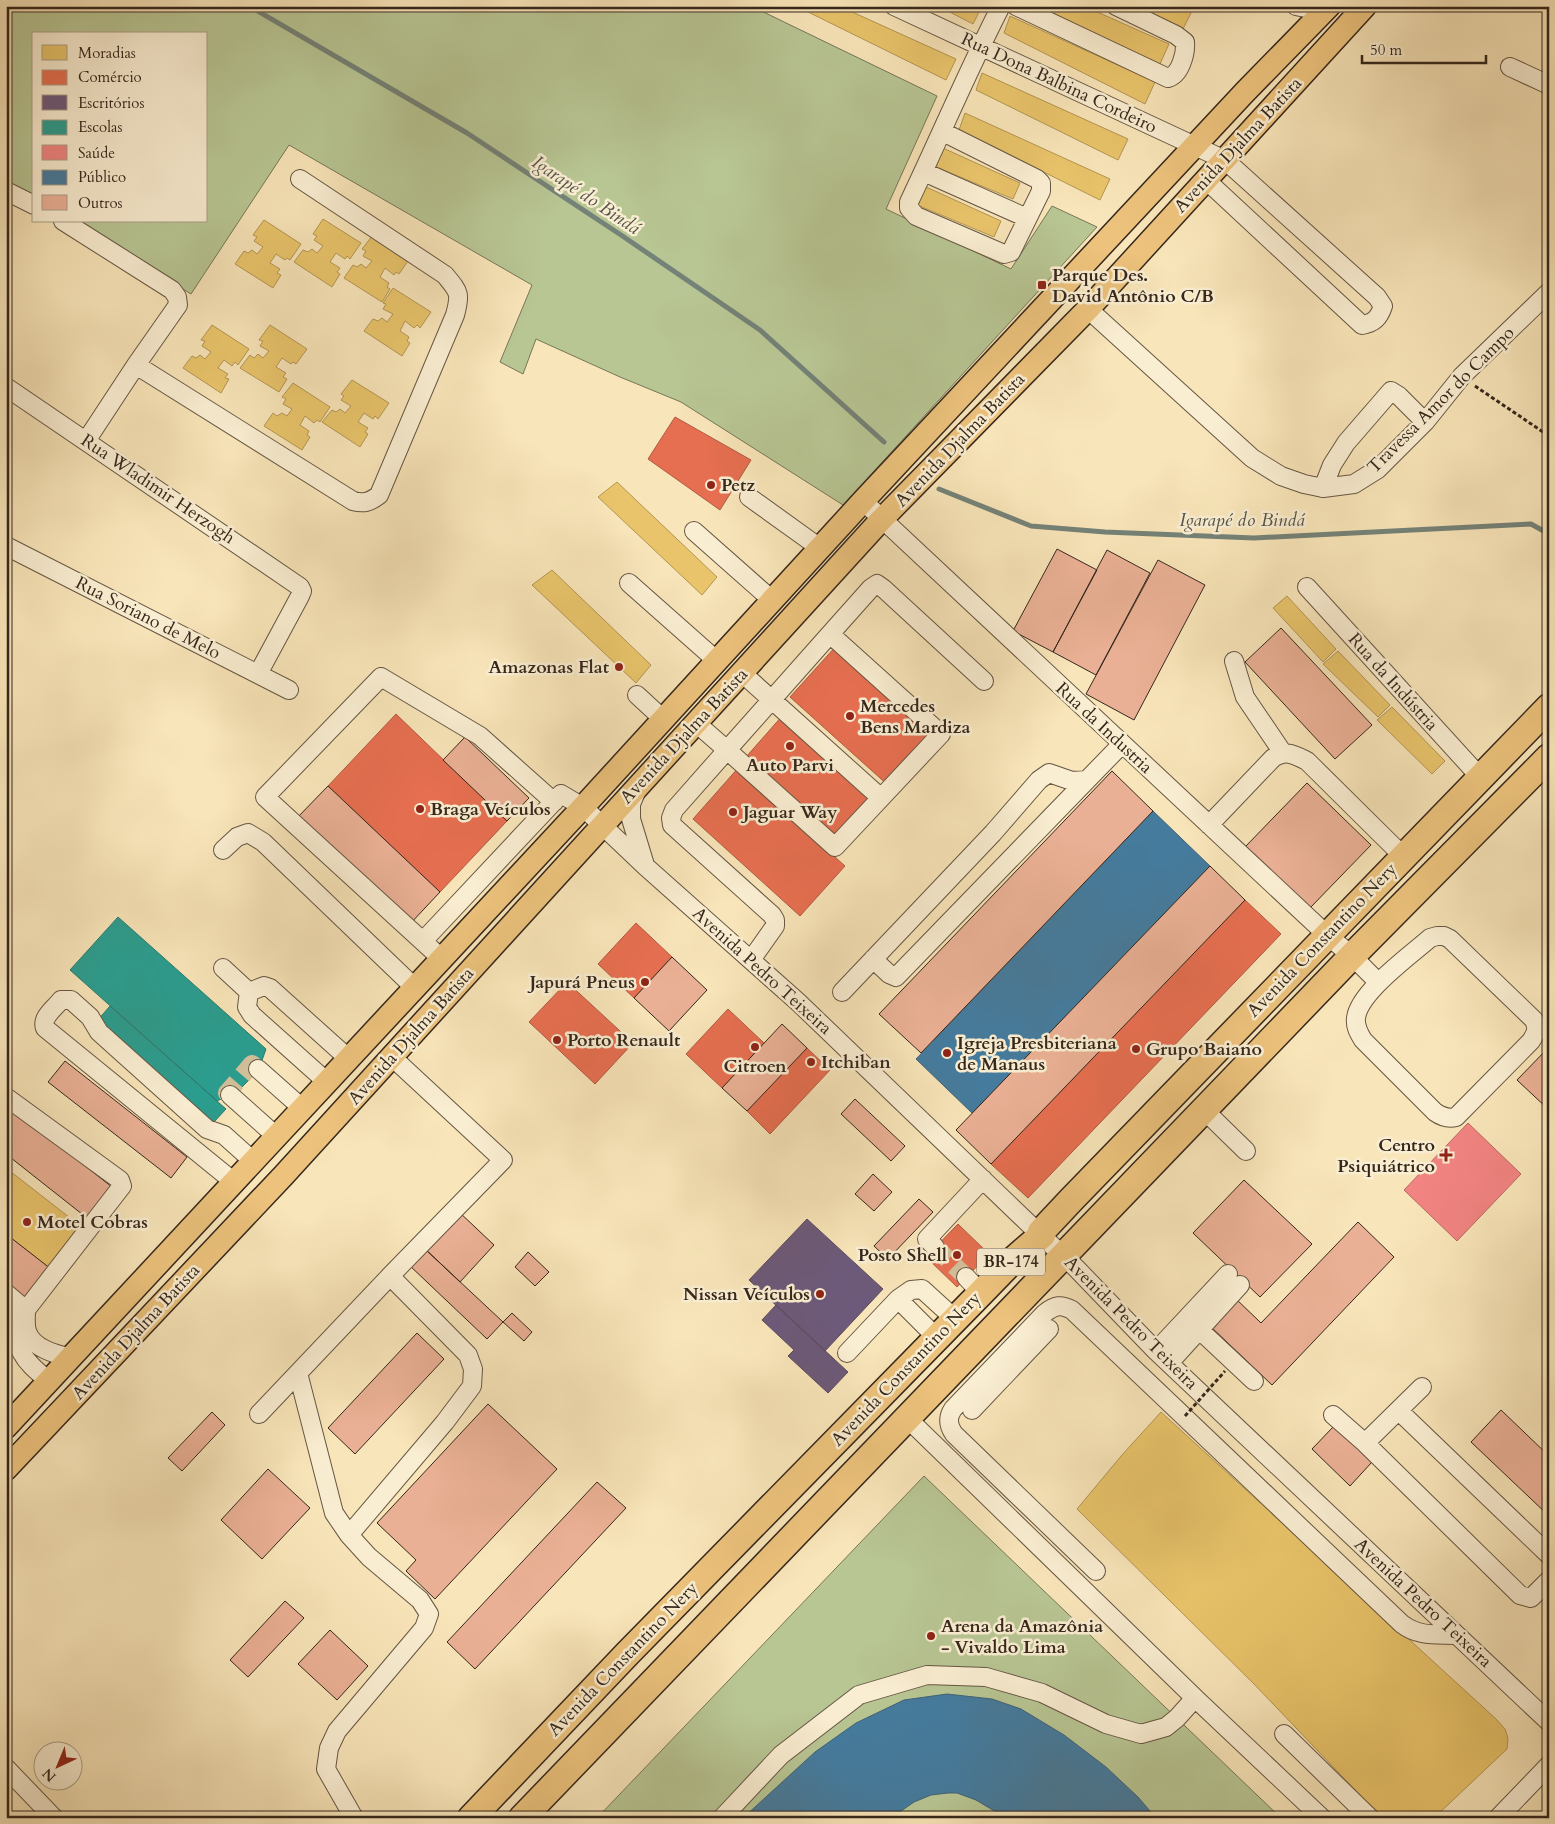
<svg xmlns="http://www.w3.org/2000/svg" width="1555" height="1824" font-family="Cardo,serif">
<style>
.green{fill:#b8c694;stroke:#767658}
.homes{fill:#e9c46a;stroke:#b39553}
.shops{fill:#e76f51;stroke:#b25941}
.offices{fill:#6d597a;stroke:#5c4a5e}
.schools{fill:#2a9d8f;stroke:#2d7a6c}
.health{fill:#f28482;stroke:#b96863}
.public{fill:#457b9d;stroke:#406276}
.lines{fill:none;stroke-linecap:round;stroke-linejoin:round}
.stream{stroke:#748277;stroke-width:5}
.building{fill:#eab095;stroke:#35271c}
.minor-tunnel{stroke:#d1bf9a;stroke-width:18;stroke-dasharray:18 9;stroke-linecap:butt}
.minor-casing{stroke:#665643;stroke-width:20}
.major-casing{stroke:#35271c;stroke-width:25}
.highway-casing{stroke:#35271c;stroke-width:29}
.path{stroke:#35271c;stroke-width:3;stroke-dasharray:4 2.5;stroke-linecap:butt}
.minor{stroke:#faeed2;stroke-width:18}
.major{stroke:#ecc27c;stroke-width:22}
.highway{stroke:#ecc27c;stroke-width:26}
.path-bridge{stroke:#35271c;stroke-width:3;stroke-dasharray:4 2.5;stroke-linecap:butt}
.poi-dot{fill:#8f2418;stroke:#faeed2;stroke-width:2}
.labels{text-anchor:middle;dominant-baseline:central;stroke-width:5;stroke-linejoin:round;paint-order:stroke}
.shield{fill:#faeed2;stroke:#706353;stroke-width:1}
.shield-label{font-size:16px;font-weight:bold;fill:#35271c}
.street-label{font-size:18px;fill:#35271c;stroke:#faeed2}
.poi-label{font-size:18px;font-weight:bold;fill:#35271c;stroke:#faeed2;text-anchor:start}
.water-label{font-size:19px;font-style:italic;fill:#54544a;stroke:#faeed2}
</style>
<rect width="100%" height="100%" fill="#f8e5b9"/>
<filter id="stains"><feTurbulence type="fractalNoise" baseFrequency=".004" numOctaves="4"/><feColorMatrix values="0 0 0 0 .2 0 0 0 0 .09 0 0 0 0 .02 0 0 0 .5 -.17"/></filter>
<radialGradient id="worn" r=".72"><stop offset=".6" stop-color="#630" stop-opacity="0"/><stop offset="1" stop-color="#630" stop-opacity=".3"/></radialGradient>
<path class="green" d="M6,6H751L937,96L886,209L1011,269L1052,206L1097,227L843,505L681,402L620,377L536,339L523,374L500,362L532,285L289,145L191,294L74,221H206V34H34V196L6,181Z
M924,1476L1281,1818H597Z"/>
<path class="homes" d="M805,6H839L956,59L946,80L804,10Z
M938,6H982L973,24Z
M1039,6H1084L1169,44L1159,66Z
M1136,6H1192L1194,7L1183,29Z
M1010,16L1155,82L1145,104L1004,33Z
M982,73L1128,139L1118,160L976,90Z
M965,113L1110,179L1100,200L959,130Z
M943,148L1020,183L1013,199L936,167Z
M924,186L1001,221L994,237L917,205Z
M323,219L361,243L350,259L347,256L345,259L336,253L330,262L340,268L337,272L340,274L332,287L294,262L303,250L308,252L312,249L317,253L323,246L314,240L317,236L313,234Z
M264,220L301,244L290,260L287,258L285,260L276,254L270,263L280,269L277,273L281,275L273,288L235,264L244,251L248,253L252,250L257,254L263,247L254,241L257,237L253,235Z
M373,235L410,258L399,274L396,272L394,275L385,268L380,277L389,283L387,287L390,289L382,302L344,278L353,265L357,267L361,264L366,268L372,261L363,256L366,251L362,249Z
M393,288L431,312L420,328L417,325L414,328L405,321L400,331L409,337L407,341L410,343L402,356L364,331L373,319L378,321L382,318L387,322L393,314L383,309L386,304L383,303Z
M212,325L249,349L238,365L235,362L232,366L224,360L218,368L228,374L225,378L229,379L221,393L183,368L192,356L196,358L200,355L205,359L211,352L202,346L205,341L201,340Z
M270,325L307,349L296,364L293,362L291,364L282,358L276,367L286,373L283,377L287,379L279,392L240,368L250,355L254,358L258,354L263,358L269,351L260,346L263,341L259,340Z
M352,380L389,403L378,419L375,416L373,419L364,413L358,422L368,428L365,432L368,434L360,447L322,422L332,410L336,412L340,409L345,413L351,406L341,400L344,396L341,394Z
M293,383L330,407L320,422L317,420L314,423L305,416L300,425L309,431L307,435L310,437L302,450L264,426L273,413L277,416L282,413L287,416L292,409L283,404L286,399L282,397Z
M617,482L717,577L702,595L598,497Z
M552,570L651,665L636,683L532,585Z
M1287,596L1336,649L1323,662L1273,608Z
M1338,651L1390,705L1378,717L1323,664Z
M1392,707L1445,761L1432,774L1377,720Z
M6,1168L83,1228L51,1269L6,1234Z
M1161,1412L1496,1719L1505,1729L1508,1738L1507,1749L1434,1818L1381,1817L1254,1684L1077,1509L1122,1455Z"/>
<path class="shops" d="M675,417L751,460L720,510L648,459Z
M837,645L936,735L890,787L790,697Z
M396,714L507,821L440,892L328,786Z
M783,715L875,797L837,839L746,757Z
M739,767L790,817L845,866L800,916L693,819Z
M1245,900L1281,934L1028,1198L991,1164Z
M636,923L672,957L634,998L598,964Z
M567,982L633,1043L595,1084L529,1022Z
M728,1009L764,1043L722,1088L686,1054Z
M807,1048L830,1070L770,1134L747,1111Z
M958,1224L989,1254L957,1287L926,1257Z"/>
<path class="offices" d="M807,1219L883,1289L825,1351L749,1280Z
M776,1305L848,1372L828,1393L788,1356L794,1350L762,1320Z"/>
<path class="schools" d="M118,917L266,1049L260,1066L255,1074L239,1090L217,1101L70,970Z
M110,1006L226,1109L213,1123L97,1021Z"/>
<path class="health" d="M1468,1123L1521,1174L1457,1241L1404,1190Z"/>
<path class="public" d="M1153,811L1210,866L972,1113L916,1059Z
M947,1694L992,1699L1021,1709L1064,1735L1106,1767L1138,1797L1156,1818H1006L976,1800L957,1793H948L931,1795L914,1802L891,1818H743L815,1752L856,1723L904,1700Z"/>
<g class="lines">
<path class="stream" d="M249,6L467,133L621,235L760,330L884,442
M939,489L1031,526L1105,532L1254,538L1531,524L1549,534"/>
</g>
<path class="building" d="M1057,549L1097,570L1053,652L1013,631Z
M1107,550L1150,573L1096,675L1053,652Z
M1158,560L1205,585L1134,720L1086,694Z
M1281,628L1372,725L1335,759L1245,662Z
M465,737L529,798L507,821L443,760Z
M1112,771L1153,811L921,1053L879,1014Z
M1307,783L1371,845L1309,909L1245,847Z
M328,786L440,892L409,925L297,818Z
M1210,866L1245,900L991,1164L956,1130Z
M672,957L707,990L669,1031L634,998Z
M782,1024L807,1048L747,1111L722,1088Z
M1549,1047V1110L1517,1080Z
M65,1061L187,1157L171,1178L48,1082Z
M855,1099L905,1146L891,1161L841,1114Z
M6,1104L112,1187L87,1218L6,1154Z
M873,1174L892,1192L874,1211L855,1194Z
M1244,1180L1312,1244L1260,1297L1193,1233Z
M919,1199L933,1212L888,1259L874,1246Z
M458,1211L494,1245L460,1282L424,1248Z
M1358,1222L1394,1257L1272,1385L1209,1325L1235,1298L1261,1323Z
M6,1234L51,1269L27,1301L6,1285Z
M424,1248L503,1322L487,1339L408,1264Z
M528,1252L549,1272L535,1286L515,1267Z
M512,1313L532,1332L524,1341L503,1322Z
M417,1333L444,1359L355,1454L328,1428Z
M488,1404L557,1469L435,1599L406,1571L416,1560L377,1523Z
M1501,1410L1549,1456V1516L1471,1442Z
M212,1412L225,1425L182,1471L168,1458Z
M1334,1426L1372,1462L1350,1486L1312,1449Z
M268,1469L310,1508L262,1559L221,1520Z
M597,1482L626,1508L475,1669L447,1642Z
M285,1601L304,1618L248,1677L230,1660Z
M330,1630L368,1666L337,1700L298,1664Z"/>
<g class="lines">
<path class="minor-tunnel" d="M230,1095L227,1093L252,1064L258,1069
M935,1247L966,1277"/>
<g class="minor-casing">
<path id="minor" d="M894,6L1225,160L1377,297L1383,306C1379,318 1374,323 1362,325L1206,180
M1016,6L1168,78C1180,75 1186,54 1185,42L1176,35L1116,6
M1296,6L1324,12
M1510,67L1549,85
M943,132L1037,179L1041,183V191L1011,252L1004,254L916,216L909,208V202C940,137 968,70 1001,6
M924,172L1027,218
M6,191L34,205
M63,221L172,290L177,297L178,305L136,365L86,441
M1088,309L1252,458L1281,476L1304,484L1323,488L1354,484L1378,469L1425,422L1462,376L1549,292
M136,365L353,501C364,504 370,502 379,495L455,315C461,293 459,292 445,275L300,179
M6,387L300,587L302,591L300,596L258,674
M1323,488L1332,465L1346,443L1391,391L1399,396L1425,422
M749,497L820,548
M863,501L1327,935L1352,956L1378,982
M694,531L772,600
M6,546L289,690
M629,583L716,660
M1307,587L1480,777
M830,634L941,734L835,847L727,750Z
M830,634L871,588L877,584L884,589L984,681
M1234,661L1245,697L1283,753
M742,673L881,798
M637,695L663,719
M696,723L727,750L674,810L671,818L672,825L772,915L775,920V926L751,960
M637,790L631,804V819L645,865
M1209,825L1273,758C1287,750 1293,754 1307,761L1403,856
M223,850L237,837L248,833L263,842L415,988
M1437,936H1444L1450,939L1534,1020C1538,1029 1536,1033 1531,1041L1456,1117C1448,1119 1442,1117 1435,1112L1363,1040C1358,1032 1355,1026 1356,1018C1359,992 1411,955 1430,938Z
M423,941L561,794L583,807L645,866L798,1002L1026,1221L1076,1268L1156,1351L1549,1722
M442,959L265,797L381,677L480,736L554,802
M873,959L889,974L896,977L1087,780
M223,968L249,992
M249,992L264,986L270,988L349,1059
M249,992L247,1007L252,1015L327,1082
M842,992L993,833L1039,780L1049,773L1072,781L1087,780L1122,744
M258,1069L302,1108
M230,1095L276,1136
M6,1097L120,1180L122,1186L26,1310L6,1317
M1204,1110L1246,1151
M234,1182L45,1028C41,1017 55,1008 61,1000H71L90,1017L99,1032L207,1129L224,1135L253,1161
M935,1247L927,1239L983,1179
M966,1277L981,1293
M6,1293L26,1310C26,1316 25,1325 27,1331C32,1348 55,1354 71,1358
M898,1299L911,1290L922,1289L955,1319
M14,1314C17,1351 20,1358 49,1381
M1191,1322L1254,1381
M1156,1351L1228,1274
M847,1353L898,1299L937,1338
M1170,1362L1240,1285
M298,1373L334,1513L349,1535
M972,1410L1049,1329
M1399,1411L1549,1555
M259,1414L390,1276L503,1160L392,1057
M1333,1415L1365,1443L1520,1595L1531,1598L1549,1580
M1365,1443L1422,1387
M1096,1571L954,1434C948,1425 947,1418 953,1409L1045,1313C1055,1305 1061,1304 1072,1310L1402,1624C1419,1637 1436,1634 1457,1635
M1195,1698L1322,1818
M1284,1734L1370,1818
M6,1768L54,1818
M354,1818L326,1769L329,1748L337,1731L424,1628L429,1614L420,1600L369,1557L349,1535L445,1422L472,1386L473,1369L468,1355L390,1276
M722,1818L781,1755L859,1695L927,1675L986,1677L1042,1693L1106,1724L1141,1734L1166,1727L1177,1718L1195,1698L907,1418
M1498,1818L1549,1765"/>
</g>
<g class="major-casing">
<path id="major" d="M6,1427L583,807L863,501L1245,92L1329,6
M6,1469L283,1176L881,520L1088,309L1365,6"/>
</g>
<g class="highway-casing">
<path id="highway" d="M471,1818L628,1653L981,1293L1012,1261L1042,1235L1041,1232L1072,1199L1549,707
M522,1818L1352,956L1549,757"/>
</g>
<path class="path" d="M1475,386L1549,436"/>
<use href="#minor" class="minor"/>
<use href="#major" class="major"/>
<use href="#highway" class="highway"/>
<path class="path-bridge" d="M1185,1416L1225,1371"/>
</g>
<g class="poi-dot">
<rect x="1037" y="280" width="10" height="10" rx="2.5"/>
<circle cx="711" cy="485" r="5"/>
<circle cx="619" cy="667" r="5"/>
<circle cx="850" cy="716" r="5"/>
<circle cx="790" cy="746" r="5"/>
<circle cx="420" cy="809" r="5"/>
<circle cx="733" cy="812" r="5"/>
<circle cx="645" cy="982" r="5"/>
<circle cx="557" cy="1040" r="5"/>
<circle cx="755" cy="1047" r="5"/>
<circle cx="1136" cy="1049" r="5"/>
<circle cx="947" cy="1053" r="5"/>
<circle cx="811" cy="1062" r="5"/>
<path d="M1443.5 1147.5h5v5h5v5h-5v5h-5v-5h-5v-5h5z"/>
<circle cx="27" cy="1222" r="5"/>
<circle cx="957" cy="1255" r="5"/>
<circle cx="820" cy="1294" r="5"/>
<circle cx="931" cy="1636" r="5"/>
</g>
<g class="labels">
<rect class="shield" x="977" y="1248.5" width="68" height="27" rx="4"/>
<g class="shield-label">
<text x="1011" y="1262">BR-174</text>
</g>
<g class="street-label">
<text transform="translate(1059 83) rotate(25)">Rua Dona Balbina Cordeiro</text>
<text transform="translate(1238 145) rotate(-47)">Avenida Djalma Batista</text>
<text transform="translate(1441 400) rotate(-45)">Travessa Amor do Campo</text>
<text transform="translate(960 440) rotate(-46)">Avenida Djalma Batista</text>
<text transform="translate(158 489) rotate(34)">Rua Wladimir Herzogh</text>
<text transform="translate(148 618) rotate(27)">Rua Soriano de Melo</text>
<text transform="translate(1393 682) rotate(48)">Rua da Indústria</text>
<text transform="translate(1104 728) rotate(43)">Rua da Industria</text>
<text transform="translate(684 736) rotate(-47)">Avenida Djalma Batista</text>
<text transform="translate(1322 940) rotate(-46)">Avenida Constantino Nery</text>
<text transform="translate(762 971) rotate(42)">Avenida Pedro Teixeira</text>
<text transform="translate(411 1036) rotate(-48)">Avenida Djalma Batista</text>
<text transform="translate(1131 1323) rotate(45)">Avenida Pedro Teixeira</text>
<text transform="translate(136 1332) rotate(-47)">Avenida Djalma Batista</text>
<text transform="translate(906 1369) rotate(-46)">Avenida Constantino Nery</text>
<text transform="translate(1423 1603) rotate(43)">Avenida Pedro Teixeira</text>
<text transform="translate(623 1659) rotate(-46)">Avenida Constantino Nery</text>
</g>
<g class="poi-label">
<text x="1052" y="275">Parque Des.<tspan x="1052" dy="21">David Antônio C/B</tspan></text>
<text x="721" y="485">Petz</text>
<text x="609" y="667" text-anchor="end">Amazonas Flat</text>
<text x="860" y="706">Mercedes<tspan x="860" dy="21">Bens Mardiza</tspan></text>
<text x="790" y="765" text-anchor="middle">Auto Parvi</text>
<text x="430" y="809">Braga Veículos</text>
<text x="743" y="812">Jaguar Way</text>
<text x="635" y="982" text-anchor="end">Japurá Pneus</text>
<text x="567" y="1040">Porto Renault</text>
<text x="957" y="1043">Igreja Presbiteriana<tspan x="957" dy="21">de Manaus</tspan></text>
<text x="1146" y="1049">Grupo Baiano</text>
<text x="821" y="1062">Itchiban</text>
<text x="755" y="1066" text-anchor="middle">Citroen</text>
<text x="1435" y="1145" text-anchor="end">Centro<tspan x="1435" dy="21">Psiquiátrico</tspan></text>
<text x="37" y="1222">Motel Cobras</text>
<text x="947" y="1255" text-anchor="end">Posto Shell</text>
<text x="810" y="1294" text-anchor="end">Nissan Veículos</text>
<text x="941" y="1626">Arena da Amazônia<tspan x="941" dy="21">- Vivaldo Lima</tspan></text>
</g>
<g class="water-label">
<text transform="translate(586 195) rotate(34)">Igarapé do Bindá</text>
<text x="1242" y="520">Igarapé do Bindá</text>
</g>
</g>
<rect width="1555" height="1824" fill="none" stroke="#f8e5b9" stroke-width="25"/>
<rect x="8" y="8" width="1540" height="1809" fill="none" stroke="#35271c" stroke-width="2.5"/>
<rect x="12" y="12" width="1530" height="1799" fill="none" stroke="#35271c"/>
<rect x="32" y="32" width="175" height="190" fill="#faeed2" stroke="#ab9e89"/>
<rect x="42" y="45" width="25" height="15" fill="#e9c46a" stroke="#ab9e89"/>
<text x="78" y="58" font-size="15" fill="#35271c">Moradias</text>
<rect x="42" y="70" width="25" height="15" fill="#e76f51" stroke="#ab9e89"/>
<text x="78" y="82" font-size="15" fill="#35271c">Comércio</text>
<rect x="42" y="95" width="25" height="15" fill="#6d597a" stroke="#ab9e89"/>
<text x="78" y="108" font-size="15" fill="#35271c">Escritórios</text>
<rect x="42" y="120" width="25" height="15" fill="#2a9d8f" stroke="#ab9e89"/>
<text x="78" y="132" font-size="15" fill="#35271c">Escolas</text>
<rect x="42" y="145" width="25" height="15" fill="#f28482" stroke="#ab9e89"/>
<text x="78" y="158" font-size="15" fill="#35271c">Saúde</text>
<rect x="42" y="170" width="25" height="15" fill="#457b9d" stroke="#ab9e89"/>
<text x="78" y="182" font-size="15" fill="#35271c">Público</text>
<rect x="42" y="195" width="25" height="15" fill="#eab095" stroke="#ab9e89"/>
<text x="78" y="208" font-size="15" fill="#35271c">Outros</text>
<g transform="translate(58 1766) rotate(224)"><circle r="24" fill="#faeed2" stroke="#ab9e89"/>
<path d="M0-4L9 19L0 12L-9 19Z" fill="#8f2418"/>
<text y="-8" font-size="14" font-weight="bold" text-anchor="middle" fill="#35271c">N</text>
</g>
<path d="M1362 55v8h124v-8" fill="none" stroke="#35271c" stroke-width="2.5"/>
<text x="1370" y="55" font-size="15" fill="#35271c" stroke="#faeed2" stroke-width="4" paint-order="stroke">50 m</text>
<rect width="100%" height="100%" filter="url(#stains)"/>
<rect width="100%" height="100%" fill="url(#worn)"/>
</svg>
